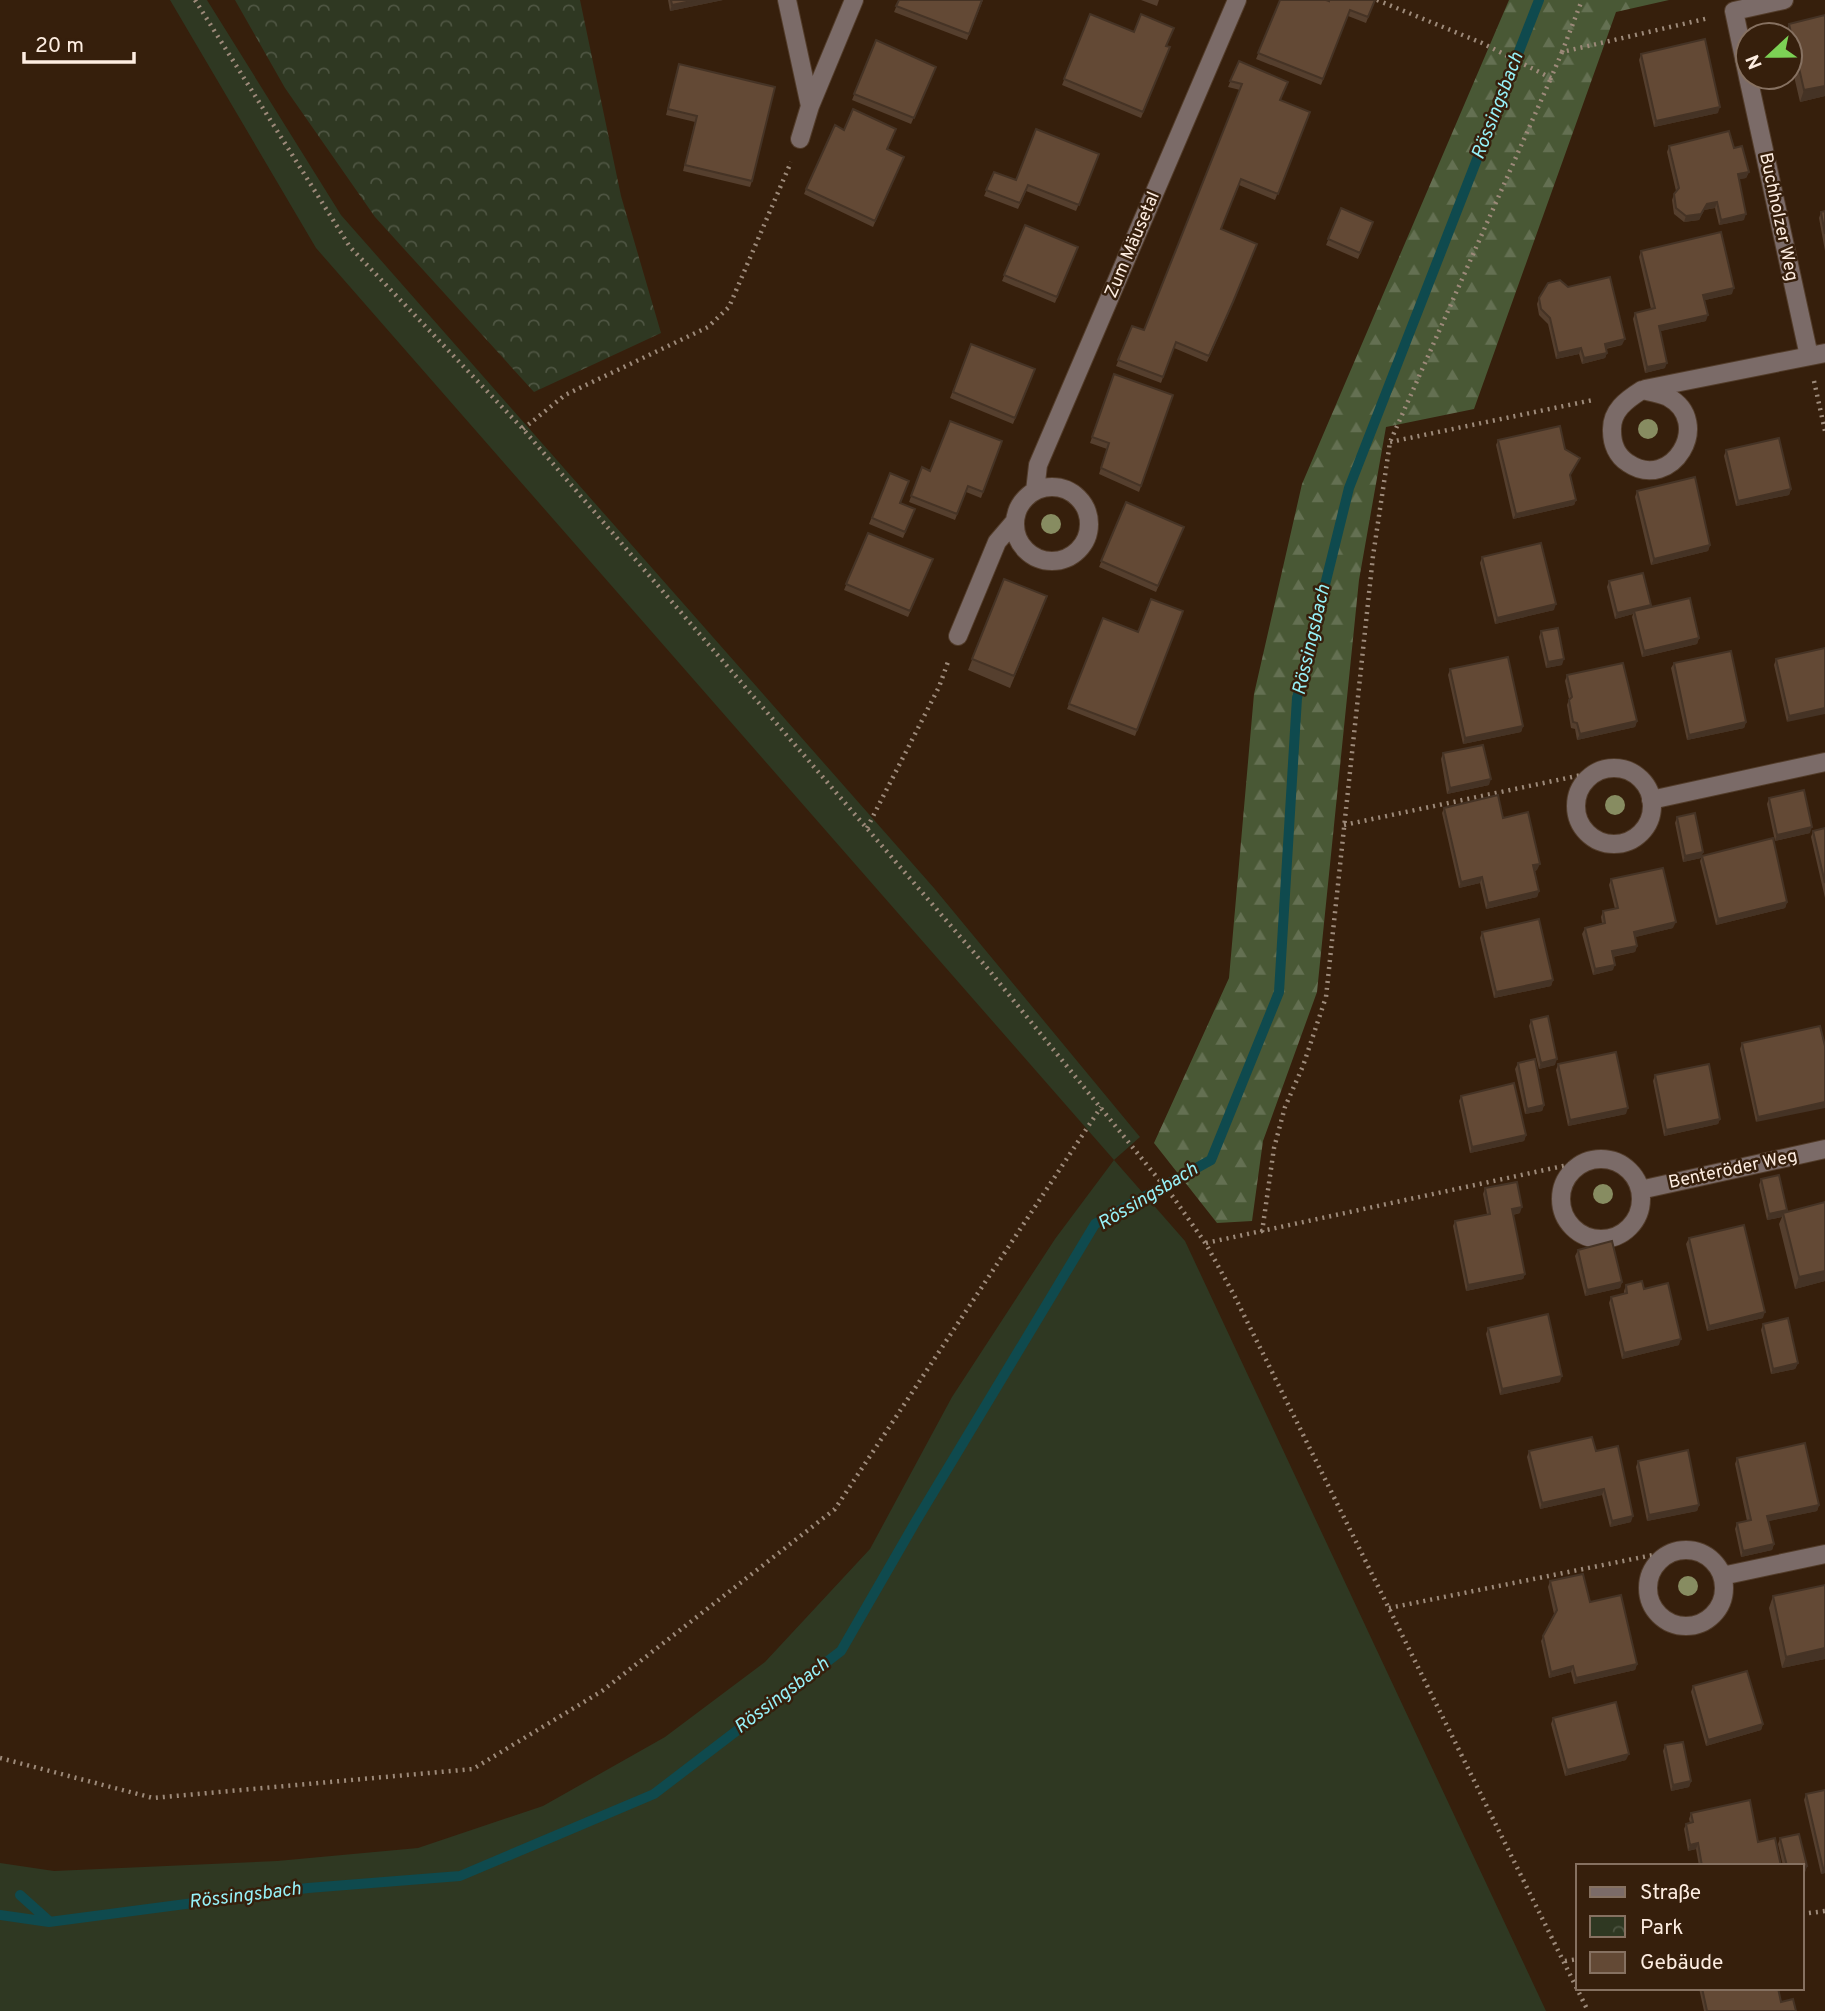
<svg xmlns="http://www.w3.org/2000/svg" width="1825" height="2011" font-family="Overpass,sans-serif">
<style>
.grass{fill:#2f3822}
.forest{fill:url(#forest-firs)}
.park{fill:url(#park-crowns)}
.lines{fill:none;stroke-linecap:round;stroke-linejoin:round}
.stream{stroke:#0f4a4e;stroke-width:10}
.street-casing{stroke:#523c2a;stroke-width:20}
.path{stroke:#9d8a7a;stroke-width:4.5;stroke-dasharray:2 5;stroke-linecap:butt}
.street{stroke:#7b6b68;stroke-width:18}
.tree{fill:#878c61}
.wall{fill:#553f2e}
.shaded-wall{fill:#453325}
.building{fill:#634935;stroke:#453325;stroke-width:2}
.labels{text-anchor:middle;dominant-baseline:central;stroke-width:5;stroke-linejoin:round;paint-order:stroke}
.street-label{font-size:18px;fill:#fdede1;stroke:#361f0c}
.water-label{font-size:19px;font-style:italic;fill:#96f1f8;stroke:#361f0c}
</style>
<defs>
<pattern id="forest-firs" width="22" height="20" patternUnits="userSpaceOnUse" patternTransform="scale(1.75)"><rect width="22" height="20" fill="#495835"/><path d="M5 1l3.5 6h-7zM16 11l3.5 6h-7z" fill="#647052"/></pattern>
<pattern id="park-crowns" width="20" height="18" patternUnits="userSpaceOnUse" patternTransform="scale(1.75)"><rect width="20" height="18" fill="#2f3822"/><path d="M2 6a3 3 0 1 1 6 0M12 15a3 3 0 1 1 6 0" fill="none" stroke="#4e5542"/></pattern>
</defs>
<rect width="100%" height="100%" fill="#361f0c"/>
<path class="grass" d="M170,0H207L341,215L934,888L1140,1137L1114,1160L1185,1241L1546,2011H0V1863L54,1871L277,1861L418,1848L543,1806L665,1737L765,1662L870,1549L952,1397L1055,1239L1114,1160L316,248Z"/>
<path class="forest" d="M1509,0H1669L1616,12L1474,409L1386,427L1359,580L1317,992L1263,1141L1252,1221L1217,1223L1154,1143L1229,978L1254,694L1302,484Z"/>
<path class="park" d="M235,0H580L621,196L661,333L534,392L375,217L285,88Z"/>
<g class="lines">
<path class="stream" d="M20,1895L49,1921
M0,1915L49,1922L308,1888L460,1876L654,1794L841,1651L916,1521L1095,1224L1211,1160L1279,992L1297,698L1349,488L1539,0"/>
<g class="street-casing">
<path id="street" d="M787,0L810,106
M1748,77L1809,356
M1748,77L1734,11L1784,0
M800,139L810,106L854,0
M1645,389L1825,353
M1642,390C1651,392 1660,393 1668,397C1714,422 1672,493 1628,463C1617,456 1612,444 1612,431C1611,411 1626,400 1642,390Z
M1015 524a37 37 0 1 1 74 0a37 37 0 1 1-74 0Z
M1035,491L1038,465L1237,0
M958,636L997,542L1015,521
M1576 806a38 38 0 1 1 76 0a38 38 0 1 1-76 0Z
M1651,800L1825,762
M1561 1199a40 40 0 1 1 80 0a40 40 0 1 1-80 0Z
M1640,1190L1825,1149
M1648 1588a38 38 0 1 1 76 0a38 38 0 1 1-76 0Z
M1722,1576L1825,1554"/>
</g>
<path class="path" d="M195,0L350,247L523,429L988,969L1173,1197L1206,1244L1234,1295L1588,2011
M1377,0L1482,43L1551,78L1562,52L1709,18
M1562,52L1582,0
M1814,381L1825,431
M523,429L565,395L708,327L729,307L791,162
M1390,442L1593,400
M1344,825L1610,769
M867,828L939,687L949,659
M1262,1232L1274,1148L1285,1107L1303,1066L1326,997L1373,556L1390,442L1551,78
M1206,1243L1591,1160
M1389,1608L1678,1550
M0,1758L153,1798L473,1769L602,1691L835,1509L1101,1107
M1802,1914L1825,1911
M1565,1961L1578,1959"/>
<use href="#street" class="street"/>
</g>
<g class="tree">
<circle cx="1648" cy="429" r="10"/>
<circle cx="1051" cy="524" r="10"/>
<circle cx="1615" cy="805" r="10"/>
<circle cx="1603" cy="1194" r="10"/>
<circle cx="1688" cy="1586" r="10"/>
</g>
<path class="wall" d="M668,0H723L670,11Z
M899,0H983L967,40L894,12Z
M1141,0H1159L1157,6Z
M1280,0L1329,1L1375,0L1366,23L1348,16L1321,85L1256,59Z
M1090,14L1170,47L1141,118L1062,85Z
M1789,24L1825,96L1800,102L1790,59V35H1785Z
M876,40L936,67L911,124L852,100Z
M1641,54L1718,113L1654,127L1639,60Z
M1239,61L1280,100L1310,112L1275,200L1239,185L1221,229L1231,308L1207,362L1174,348L1161,383L1116,366L1132,326L1144,330L1240,90L1228,87Z
M679,64L752,181L750,187L683,171L695,122L666,115Z
M1669,146L1734,148L1749,172L1746,178L1739,179L1744,220L1719,225L1715,208L1704,210L1699,220L1684,222L1674,214L1672,200L1674,194L1676,191L1667,152Z
M887,149L904,157L873,227L804,194L806,189Z
M1099,154L1076,211L1026,191L1018,209L984,196L994,172L1016,180Z
M1341,208L1373,222L1358,259L1326,245Z
M1825,211V251L1819,218L1821,212Z
M1025,225L1078,247L1055,303L1002,281Z
M1641,251L1732,294L1705,300L1706,321L1660,331L1665,368L1645,373L1633,319L1635,313L1651,309L1639,257Z
M1539,298L1622,345L1606,349L1607,353L1605,358L1582,364L1579,354L1556,359L1548,324L1539,315L1537,304Z
M971,344L1035,369L1013,424L950,398Z
M1114,374L1173,395L1139,492L1099,474L1107,449L1090,443Z
M1498,440L1565,449L1580,458L1570,476L1576,500L1574,505L1513,519L1496,445Z
M1002,441L981,498L966,492L955,520L909,502L922,467L930,471Z
M1726,450L1791,489L1789,495L1736,506L1724,456Z
M890,473L900,503L915,509L903,538L869,524Z
M1637,491L1710,545L1708,551L1651,565L1635,497Z
M1126,502L1184,527L1156,592L1099,567Z
M868,533L933,559L908,617L844,590Z
M1482,557L1554,610L1495,624L1480,563Z
M1004,579L1043,607L1010,688L968,670Z
M1609,581L1699,638L1697,644L1642,657L1632,617L1633,614L1615,619L1607,587Z
M1183,611L1135,736L1067,709L1103,618L1138,632Z
M1541,631L1562,665L1546,668L1539,637Z
M1825,648L1787,722L1774,665L1776,659Z
M1674,663L1746,722L1744,728L1687,740L1671,668Z
M1450,669L1523,726L1521,732L1463,744L1448,675Z
M1567,675L1637,721L1635,727L1577,740L1575,729L1571,728L1567,705L1569,699L1565,681Z
M1443,753L1489,785L1447,794L1441,759Z
M1769,798L1810,833L1775,841L1767,804Z
M1444,808L1503,818L1537,870L1535,871L1539,891L1537,897L1486,909L1480,883L1459,888L1442,813Z
M1677,817L1703,852L1701,858L1683,862L1675,823Z
M1825,828V898L1811,837L1813,831Z
M1702,856L1787,902L1785,908L1716,925L1700,861Z
M1611,879L1673,928L1635,937L1637,946L1635,952L1613,957V970L1593,975L1582,934L1585,928L1602,923L1601,917L1603,911L1615,909L1609,885Z
M1482,932L1553,980L1551,986L1494,998L1480,938Z
M1531,1020L1555,1065L1539,1069L1529,1026Z
M1742,1043L1825,1046L1756,1122L1740,1049Z
M1518,1063L1544,1105L1542,1111L1525,1114L1515,1069Z
M1558,1064L1626,1114L1568,1126L1556,1070Z
M1655,1075L1720,1119L1718,1124L1664,1136L1653,1081Z
M1461,1096L1526,1135L1524,1141L1470,1153L1459,1101Z
M1761,1179L1787,1212L1825,1202V1281L1795,1289L1779,1224L1782,1217L1767,1220L1759,1185Z
M1485,1188L1520,1213L1513,1215L1525,1274L1523,1279L1466,1291L1453,1226L1455,1221L1487,1214L1483,1194Z
M1689,1238L1763,1318L1707,1331L1686,1244Z
M1578,1250L1622,1282L1620,1288L1585,1296L1575,1256Z
M1626,1285L1644,1289L1679,1345L1622,1359L1609,1303L1611,1297L1624,1294V1291Z
M1763,1324L1798,1363L1795,1369L1771,1374L1761,1330Z
M1488,1328L1560,1382L1500,1395L1486,1334Z
M1529,1451H1596L1631,1522L1610,1527L1602,1495L1540,1509L1527,1457Z
M1737,1458L1819,1505L1817,1511L1768,1521L1774,1544L1772,1550L1741,1557L1735,1529L1737,1523L1747,1521L1735,1464Z
M1638,1461L1699,1505L1697,1511L1647,1521L1636,1467Z
M1550,1581L1590,1602L1637,1664L1635,1670L1574,1684L1571,1672L1549,1678L1541,1641L1554,1614L1548,1587Z
M1825,1585V1659L1782,1668L1769,1608L1773,1596Z
M1693,1686L1763,1724L1761,1730L1706,1746L1691,1692Z
M1553,1718L1626,1760L1565,1776L1551,1724Z
M1665,1745L1691,1781L1689,1787L1671,1791L1663,1751Z
M1825,1790V1873L1821,1874L1804,1800L1806,1794Z
M1691,1813L1758,1842L1781,1866H1699L1696,1849L1688,1851L1684,1829L1686,1824L1690,1823L1689,1819Z
M1780,1838L1807,1866L1805,1872L1802,1866H1783L1778,1844Z
M1699,1988H1778L1781,2002L1796,2011H1704Z"/>
<path class="shaded-wall" d="M696,0H723L670,11L672,5Z
M1825,86V96L1800,102L1804,90Z
M1720,107L1718,113L1654,127L1656,121Z
M1749,172L1746,178L1736,180L1738,174Z
M1717,202L1715,208L1704,210L1699,220L1684,222L1686,216L1707,204Z
M1746,214L1744,220L1719,225L1721,220Z
M1734,288L1732,294L1701,301L1703,295Z
M1708,315L1706,321L1657,332L1659,326Z
M1625,339L1622,345L1602,349L1605,344Z
M1581,348L1579,354L1556,359L1558,353Z
M1607,353L1605,358L1582,364L1584,358Z
M1667,363L1665,368L1645,373L1647,367Z
M1791,489L1789,495L1736,506L1738,501Z
M1576,500L1574,505L1513,519L1516,514Z
M1710,545L1708,551L1651,565L1654,559Z
M1556,604L1554,610L1495,624L1497,618Z
M1651,605L1649,611H1634L1633,614L1615,619L1617,613Z
M1699,638L1697,644L1642,657L1644,651Z
M1564,659L1562,665L1546,668L1548,662Z
M1825,708V714L1787,722L1789,716Z
M1637,721L1635,727L1577,740L1580,734Z
M1746,722L1744,728L1687,740L1689,735Z
M1523,726L1521,732L1463,744L1465,738Z
M1491,779L1489,785L1447,794L1450,788Z
M1812,827L1810,833L1775,841L1777,835Z
M1703,852L1701,858L1683,862L1685,856Z
M1540,864L1537,870L1531,871L1533,865Z
M1482,877L1480,883L1459,888L1461,882Z
M1539,891L1537,897L1486,909L1488,903Z
M1787,902L1785,908L1716,925L1718,919Z
M1676,922L1673,928L1632,938L1634,932Z
M1637,946L1635,952L1610,957L1612,951Z
M1615,965L1613,970L1593,975L1595,969Z
M1553,980L1551,986L1494,998L1496,992Z
M1557,1059L1555,1065L1539,1069L1541,1063Z
M1825,1102V1108L1756,1122L1758,1117Z
M1544,1105L1542,1111L1525,1114L1527,1109Z
M1628,1108L1626,1114L1568,1126L1570,1120Z
M1720,1119L1718,1124L1664,1136L1666,1130Z
M1526,1135L1524,1141L1470,1153L1472,1147Z
M1522,1207L1520,1213L1510,1215L1512,1209Z
M1787,1210L1785,1216L1783,1213L1782,1217L1767,1220L1769,1214Z
M1825,1271V1281L1795,1289L1799,1277Z
M1525,1274L1523,1279L1466,1291L1468,1285Z
M1622,1282L1620,1288L1585,1296L1587,1290Z
M1765,1312L1763,1318L1707,1331L1709,1326Z
M1681,1339L1679,1345L1622,1359L1624,1353Z
M1798,1363L1795,1369L1771,1374L1773,1369Z
M1562,1376L1560,1382L1500,1395L1502,1389Z
M1604,1489L1602,1495L1540,1509L1542,1503Z
M1699,1505L1697,1511L1647,1521L1649,1515Z
M1819,1505L1817,1511L1765,1522L1767,1516Z
M1633,1516L1631,1522L1610,1527L1612,1521Z
M1774,1544L1772,1550L1741,1557L1743,1551Z
M1825,1648V1659L1782,1668L1786,1657Z
M1637,1664L1635,1670L1574,1684L1576,1678Z
M1573,1666L1571,1672L1549,1678L1551,1672Z
M1763,1724L1761,1730L1706,1746L1708,1740Z
M1629,1754L1626,1760L1565,1776L1567,1770Z
M1691,1781L1689,1787L1671,1791L1673,1785Z
M1698,1843L1696,1849L1688,1851L1690,1845Z
M1807,1866L1805,1872H1802V1867Z
M1823,1868H1825V1873L1821,1874Z"/>
<path class="building" d="M671,0H696L672,5Z
M899,0H982L969,34L896,6Z
M1280,0H1326L1329,1V0H1375L1368,17L1350,10L1323,79L1258,53Z
M1090,14L1134,32L1141,14L1174,28L1166,46L1170,47L1143,112L1064,79Z
M1825,15V86L1804,90L1789,24Z
M1705,39L1720,107L1656,121L1641,54Z
M876,40L936,67L914,118L854,94Z
M1239,61L1288,82L1280,100L1310,112L1278,194L1241,179L1221,229L1257,244L1233,302L1209,356L1176,342L1163,377L1118,360L1132,326L1144,330L1242,84L1230,81Z
M679,64L775,87L752,181L685,165L697,116L668,109Z
M853,109L896,129L887,149L904,157L875,221L806,189L835,125L844,130Z
M1036,129L1099,154L1079,205L1028,185L1020,203L986,190L994,172L1016,180Z
M1729,131L1734,148L1742,146L1749,172L1738,174L1746,214L1721,220L1717,202L1707,204L1701,214L1686,216L1676,208L1674,194L1679,188L1669,146Z
M1341,208L1373,222L1360,253L1328,239Z
M1825,211V234L1821,212Z
M1025,225L1078,247L1057,297L1004,275Z
M1721,232L1734,288L1703,295L1708,315L1659,326L1667,363L1647,367L1635,313L1655,308L1641,251Z
M1610,277L1625,339L1605,344L1607,353L1584,358L1581,348L1558,353L1550,318L1541,309L1539,298L1548,283L1560,280L1568,287Z
M971,344L1035,369L1015,418L953,392Z
M1114,374L1173,395L1141,486L1101,468L1109,443L1092,437Z
M950,421L1002,441L983,492L968,486L957,514L911,496L922,467L930,471Z
M1560,426L1565,449L1580,458L1570,475L1576,500L1516,514L1498,440Z
M1779,438L1791,489L1738,501L1726,450Z
M890,473L909,481L900,503L915,509L905,532L872,518Z
M1695,477L1710,545L1654,559L1637,491Z
M1126,502L1184,527L1158,586L1101,561Z
M868,533L933,559L910,611L846,584Z
M1541,543L1556,604L1497,618L1482,557Z
M1643,573L1651,605L1617,613L1609,581Z
M1004,579L1047,596L1014,676L972,659Z
M1690,598L1699,638L1644,651L1634,611Z
M1151,599L1183,611L1137,730L1069,704L1103,618L1138,632Z
M1558,628L1564,659L1548,662L1541,631Z
M1825,648V708L1789,716L1776,659Z
M1731,651L1746,722L1689,735L1674,663Z
M1508,657L1523,726L1465,738L1450,669Z
M1623,663L1637,721L1580,734L1577,723L1573,722L1569,700L1572,697L1567,675Z
M1483,745L1491,779L1450,788L1443,753Z
M1804,790L1812,827L1777,835L1769,798Z
M1498,795L1503,818L1528,812L1540,864L1533,865L1539,891L1488,903L1482,877L1461,882L1444,808Z
M1695,813L1703,852L1685,856L1677,817Z
M1825,828V883L1813,831Z
M1773,838L1787,902L1718,919L1702,856Z
M1663,868L1676,922L1634,932L1637,946L1612,951L1615,965L1595,969L1585,928L1605,923L1603,911L1618,908L1611,879Z
M1539,919L1553,980L1496,992L1482,932Z
M1548,1016L1557,1059L1541,1063L1531,1020Z
M1820,1026L1825,1046V1102L1758,1117L1742,1043Z
M1616,1052L1628,1108L1570,1120L1558,1064Z
M1535,1059L1544,1105L1527,1109L1518,1063Z
M1709,1064L1720,1119L1666,1130L1655,1075Z
M1514,1083L1526,1135L1472,1147L1461,1096Z
M1779,1175L1787,1210L1769,1214L1761,1179Z
M1517,1182L1522,1207L1512,1209L1525,1274L1468,1285L1455,1221L1490,1214L1485,1188Z
M1825,1202V1271L1799,1277L1783,1213Z
M1744,1225L1765,1312L1709,1326L1689,1238Z
M1612,1241L1622,1282L1587,1290L1578,1250Z
M1642,1281L1644,1289L1668,1283L1681,1339L1624,1353L1611,1297L1627,1293L1626,1285Z
M1548,1314L1562,1376L1502,1389L1488,1328Z
M1788,1318L1798,1363L1773,1369L1763,1324Z
M1592,1437L1596,1451L1618,1446L1633,1516L1612,1521L1604,1489L1542,1503L1529,1451Z
M1805,1443L1819,1505L1767,1516L1774,1544L1743,1551L1737,1523L1751,1520L1737,1458Z
M1688,1450L1699,1505L1649,1515L1638,1461Z
M1583,1574L1590,1602L1621,1595L1637,1664L1576,1678L1573,1666L1551,1672L1543,1636L1557,1610L1550,1581Z
M1825,1585V1648L1786,1657L1773,1596Z
M1747,1671L1763,1724L1708,1740L1693,1686Z
M1616,1702L1629,1754L1567,1770L1553,1718Z
M1683,1742L1691,1781L1673,1785L1665,1745Z
M1825,1790V1868H1823L1806,1794Z
M1750,1800L1758,1842L1775,1838L1781,1866H1702L1698,1843L1690,1845L1686,1824L1693,1822L1691,1813Z
M1799,1834L1807,1866L1802,1867V1866H1787L1780,1838Z
M1702,1988H1778L1781,2002L1793,1999L1796,2011H1707Z"/>
<g class="labels">
<g class="street-label">
<text transform="translate(1778 217) rotate(78)">Buchholzer Weg</text>
<text transform="translate(1133 245) rotate(-67)">Zum Mäusetal</text>
<text transform="translate(1733 1170) rotate(-12)">Benteröder Weg</text>
</g>
<g class="water-label">
<text transform="translate(1498 106) rotate(-69)">Rössingsbach</text>
<text transform="translate(1312 640) rotate(-77)">Rössingsbach</text>
<text transform="translate(1148 1197) rotate(-31)">Rössingsbach</text>
<text transform="translate(782 1696) rotate(-37)">Rössingsbach</text>
<text transform="translate(245 1896) rotate(-7)">Rössingsbach</text>
</g>
</g>
<rect x="1576" y="1864" width="228" height="126" fill="#361f0c" stroke="#867161" stroke-width="2"/>
<rect x="1590" y="1887" width="35" height="10" fill="#7b6b68" stroke="#867161" stroke-width="2"/>
<text x="1640" y="1899" font-size="21" fill="#fdede1">Straße</text>
<rect x="1590" y="1916" width="35" height="21" fill="url(#park-crowns)" stroke="#867161" stroke-width="2"/>
<text x="1640" y="1934" font-size="21" fill="#fdede1">Park</text>
<rect x="1590" y="1952" width="35" height="21" fill="#634935" stroke="#867161" stroke-width="2"/>
<text x="1640" y="1969" font-size="21" fill="#fdede1">Gebäude</text>
<g transform="translate(1769 56) rotate(248)"><circle r="33" fill="#361f0c" stroke="#867161" stroke-width="2"/>
<path d="M0-5L12 26L0 18L-12 26Z" fill="#7cd155"/>
<text y="-10" font-size="19" font-weight="bold" text-anchor="middle" fill="#fdede1">N</text>
</g>
<path d="M24 52v10h110v-10" fill="none" stroke="#fdede1" stroke-width="3.5"/>
<text x="35" y="52" font-size="21" fill="#fdede1" stroke="#361f0c" stroke-width="5" paint-order="stroke">20 m</text>
</svg>
